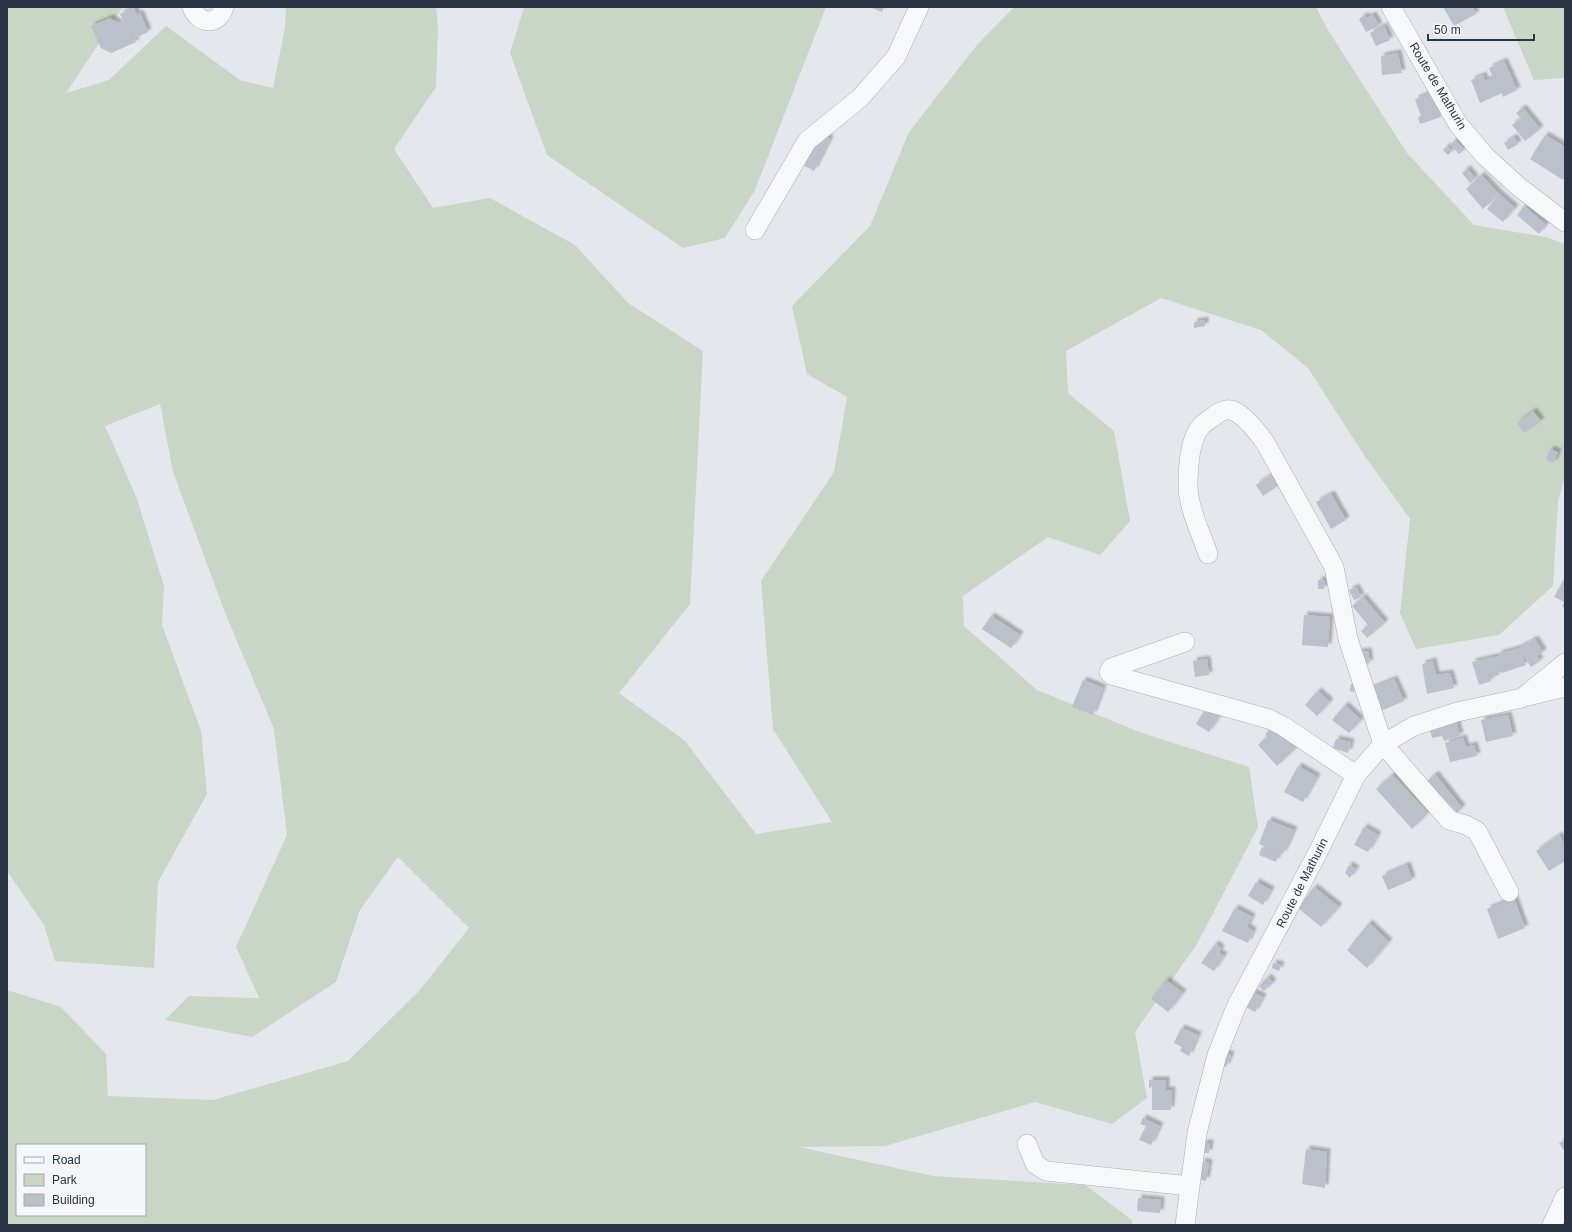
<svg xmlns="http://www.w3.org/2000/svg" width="1572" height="1232" font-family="Helvetica,sans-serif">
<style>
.green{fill:#c9d6c5;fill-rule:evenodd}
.building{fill:#bbc0ca;filter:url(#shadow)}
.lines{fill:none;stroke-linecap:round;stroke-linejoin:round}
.minor-casing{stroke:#a9aeb7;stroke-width:20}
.minor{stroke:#f7f8fa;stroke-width:19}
.labels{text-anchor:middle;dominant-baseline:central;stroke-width:3;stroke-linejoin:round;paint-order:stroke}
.street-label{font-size:12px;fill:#2b3445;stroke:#f4f6f9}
</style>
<defs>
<filter id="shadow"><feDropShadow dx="3.5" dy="-3.5" stdDeviation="1" flood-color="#0004"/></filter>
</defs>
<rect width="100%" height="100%" fill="#e4e7ec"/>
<path class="green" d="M10,7H123L66,93L109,80L166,26L240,80L273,88L285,27L286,7H436L438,27L436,87L394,149L433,208L490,198L575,245L628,303L703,351L690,604L619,693L684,740L756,834L832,822L773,729L761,581L834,472L847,397L807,374L792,306L870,226L909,132L977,45L1014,7H1316L1328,30L1407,153L1474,225L1546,237L1565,244V477L1558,502L1553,586L1499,635L1416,649L1400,613L1410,519L1364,455L1308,368L1261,330L1161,298L1066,351L1068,393L1114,431L1130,521L1100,555L1048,537L963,596L964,626L1037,690L1142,733L1249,767L1258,827L1197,944L1135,1032L1147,1098L1112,1124L1035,1102L885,1146L799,1147L933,1176L1085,1185L1132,1220V1225H7V990L61,1007L106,1054L108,1096L213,1100L348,1061L419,991L469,928L398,857L360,910L336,982L252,1037L165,1020L189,996L259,998L236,947L287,835L274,729L224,610L173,472L160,404L105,426L136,496L164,586L162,625L201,731L207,794L158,882L154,968L55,961L44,925L7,871V8ZM17,1145H145V1215H17Z
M524,7H826L755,190L725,238L683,248L547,155L510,53Z
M1503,7H1565V78L1534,80Z"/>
<path class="building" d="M869,7H884L882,12Z
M1443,7H1472L1476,14L1454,26Z
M134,8L137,15L140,13L148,32L135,38L136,42L111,53L101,48L91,26L110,18L118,23L123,21L120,14Z
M1365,15L1366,18L1373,15L1379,26L1366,32L1359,19Z
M1384,26L1390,40L1376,46L1370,33Z
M1398,53L1402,73L1382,75L1381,56Z
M1504,61L1517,90L1503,97L1502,93L1480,103L1471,80L1483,75L1485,81L1493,77L1489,68Z
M1433,92L1441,117L1420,124L1418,117L1421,116L1415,99Z
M1523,108L1540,129L1525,141L1512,125L1521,118L1516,113Z
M816,132L830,139L814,171L801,164Z
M1545,135L1565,147V177L1563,180L1530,159Z
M1514,137L1518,144L1508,150L1504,143Z
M1455,140L1464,150L1459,154L1450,145Z
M1447,146L1452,151L1448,155L1443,150Z
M1467,169L1475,178L1470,183L1462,173Z
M1481,175L1499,194L1515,208L1503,222L1487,209L1499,195L1483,209L1466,189Z
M1524,206L1546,225L1539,234L1517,215Z
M1205,320V326L1194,328V322Z
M1533,411L1541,421L1524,433L1517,423Z
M1550,449L1558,452L1554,463L1546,460Z
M1272,474L1279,485L1263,496L1256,485Z
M1331,494L1346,520L1331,529L1316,502Z
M1565,577V608L1562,607L1564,602L1554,597Z
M1318,580H1325L1324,589H1318Z
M1356,587L1361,597L1354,600L1349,590Z
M1363,597L1385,623L1367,638L1361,631L1368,625L1352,606Z
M1304,615L1330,617L1328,647L1302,645Z
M991,616L1020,635L1011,648L982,629Z
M1535,639L1543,652L1537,656L1540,661L1531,667L1520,650L1526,665L1502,673L1501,670H1498L1499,675L1490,677L1491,681L1479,685L1472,662L1499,656L1498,654L1519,648Z
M1368,651L1370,663L1360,665L1358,652Z
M1207,659L1209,675L1195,677L1193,661Z
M1433,661L1436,675L1450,673L1454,688L1427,694L1422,664Z
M1394,679L1404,701L1376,713L1367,690Z
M1083,680L1103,688L1093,715L1072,707Z
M1351,684L1356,686L1354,692L1350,691Z
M1318,691L1330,702L1317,716L1305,705Z
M1209,703L1222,711L1209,732L1196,724Z
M1345,705L1361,720L1349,733L1332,720Z
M1455,715L1460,736L1444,741L1442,736L1432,738L1429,726Z
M1508,715L1513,736L1486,742L1481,720Z
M1274,725L1296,748L1277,766L1258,745L1267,737L1265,734Z
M1463,738L1466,747L1474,745L1477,756L1450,762L1445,743Z
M1336,739L1351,742L1348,753L1333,748Z
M1298,766L1317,777L1303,802L1284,792Z
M1435,774L1462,808L1457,813L1427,781Z
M1392,775L1428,813L1412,829L1376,789Z
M1268,820L1294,830L1283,854L1259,844Z
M1364,827L1378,835L1368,852L1354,845Z
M1559,835L1565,845V861L1549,871L1536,851Z
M1262,847L1279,853L1276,862L1259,855Z
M1349,865L1356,869L1350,878L1345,873Z
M1407,865L1412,880L1388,890L1382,876Z
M1256,882L1271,890L1263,905L1248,896Z
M1314,887L1339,907L1321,927L1298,908Z
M1514,898L1525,928L1498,939L1487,909Z
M1235,908L1252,917L1247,927L1253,931L1248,943L1222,931Z
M1369,923L1389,942L1367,968L1347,950Z
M1215,944L1221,948L1219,953L1224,956L1214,971L1201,963Z
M1273,963L1281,965L1279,971L1272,968Z
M1268,977L1273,983L1264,991L1259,986Z
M1166,980L1183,993L1168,1012L1151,999Z
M1253,992L1263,997L1255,1012L1246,1007Z
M1181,1028L1198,1035L1189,1056L1180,1051L1182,1047L1174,1043Z
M1222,1052L1231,1055L1226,1067L1218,1064Z
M1149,1080H1166V1090H1172L1171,1110H1152V1087L1149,1088Z
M1143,1118L1160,1126L1151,1145L1139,1140L1146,1126L1140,1124Z
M1565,1140V1152L1559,1143Z
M1203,1143H1210L1209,1153H1201Z
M1306,1149L1327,1152L1325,1188L1302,1184Z
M1202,1161L1209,1163L1206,1181L1198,1179Z
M1138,1198L1161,1200L1160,1213L1137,1211Z"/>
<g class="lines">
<g class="minor-casing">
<path id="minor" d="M192,7C198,25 219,26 224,7
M1391,7L1458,124L1485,156L1519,187L1565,222
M755,230L807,141L860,98L896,57L919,7
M1208,554C1201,533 1189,510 1188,487C1188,468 1189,439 1202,425C1206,421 1212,418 1217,414C1222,411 1228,408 1234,411C1246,417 1259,434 1266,444L1334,567L1348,639L1383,744L1449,820L1466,825L1477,831L1509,892
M1185,642L1111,668L1109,672L1112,675L1269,719L1283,726L1356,775
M1528,696L1565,687
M1027,1144L1035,1164L1046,1171L1190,1186
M1185,1225L1197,1133L1217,1055L1236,1007L1317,854L1356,775L1383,744L1414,726L1457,712L1522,698L1565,663
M1552,1225L1565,1197"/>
</g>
<use href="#minor" class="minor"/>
</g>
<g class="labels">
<g class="street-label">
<text transform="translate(1438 86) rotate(59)">Route de Mathurin</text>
<text transform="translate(1302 883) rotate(-63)">Route de Mathurin</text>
</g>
</g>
<rect width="1572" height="1232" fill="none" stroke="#2b3445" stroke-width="16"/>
<rect x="16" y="1144" width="130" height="72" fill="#f4f6f9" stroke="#a4a8b1"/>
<rect x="24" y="1157" width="20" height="6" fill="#f7f8fa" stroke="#a4a8b1"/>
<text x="52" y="1164" font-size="12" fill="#2b3445">Road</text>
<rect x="24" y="1174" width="20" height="12" fill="#c9d6c5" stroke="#a4a8b1"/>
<text x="52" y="1184" font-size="12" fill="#2b3445">Park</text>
<rect x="24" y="1194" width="20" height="12" fill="#bbc0ca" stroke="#a4a8b1"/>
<text x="52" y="1204" font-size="12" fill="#2b3445">Building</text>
<path d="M1428 34v6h106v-6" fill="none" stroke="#2b3445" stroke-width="2"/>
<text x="1434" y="34" font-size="12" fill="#2b3445" stroke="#f4f6f9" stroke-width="3" paint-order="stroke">50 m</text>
</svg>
